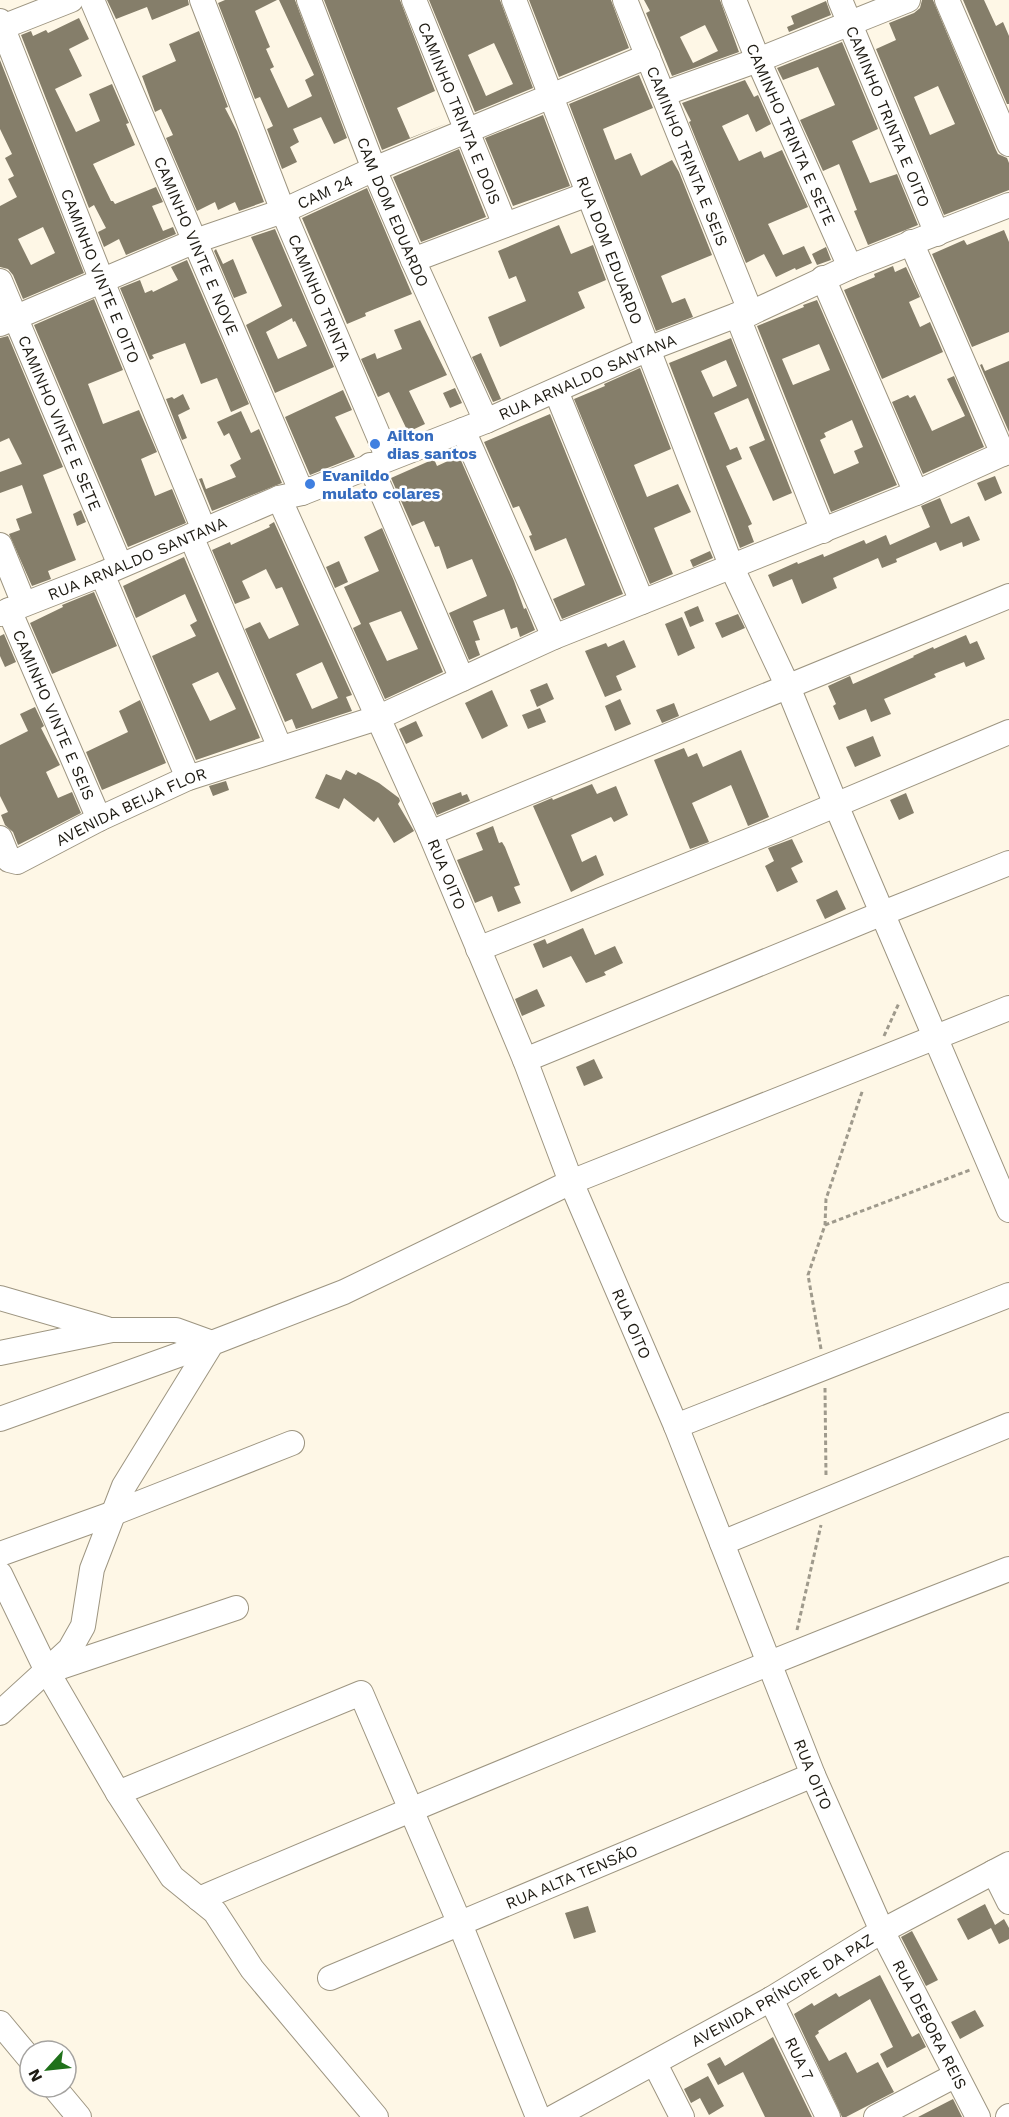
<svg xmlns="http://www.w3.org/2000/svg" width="1009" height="2117" font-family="'Work Sans',sans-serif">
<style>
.building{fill:#857e6a;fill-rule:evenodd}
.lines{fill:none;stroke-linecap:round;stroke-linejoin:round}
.minor-casing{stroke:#9d9581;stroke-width:26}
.path{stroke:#9f9a8c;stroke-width:3;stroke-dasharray:4.5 3;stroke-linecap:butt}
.minor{stroke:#fff;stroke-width:24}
.shop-dot{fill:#3f7fe0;stroke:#fff;stroke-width:2}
.labels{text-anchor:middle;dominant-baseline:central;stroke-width:5;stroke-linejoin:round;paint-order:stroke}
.street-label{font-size:16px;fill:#1d1a12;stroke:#fff}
.shop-label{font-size:16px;font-weight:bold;fill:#366cbe;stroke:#fff;text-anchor:start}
</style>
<rect width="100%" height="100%" fill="#fef7e6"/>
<path class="building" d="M107,0H188L189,5L152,20L147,7L116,19Z
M225,0H277L255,11L270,47L266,49L274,67L270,69L288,108L312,96L305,80L314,75L279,0H295L347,138L334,144L321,117L293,129L299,142L290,147L297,162L282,169L267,129L273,126L260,97L255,99L218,3Z
M324,0H400L435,91L397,108L410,138L448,123L382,150Z
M429,0H500L533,88L475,112ZM494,43L513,84L486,96L468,55Z
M529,0H611L629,48L559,77Z
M644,0H720L739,52L672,76L646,13L650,11ZM705,25L718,51L693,63L680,37Z
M922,0H933L996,150L998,154L1007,158L1009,163V190L944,215L876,49L896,40L889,23L914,13L920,8ZM938,86L955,124L930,135L914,97Z
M963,0H984L996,26L1003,22L1009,36V104H1007Z
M826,1L831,15L789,32L787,27L794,24L791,16Z
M79,18L89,39L69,49L82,76L55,89L76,132L100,121L89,94L112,84L129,123L126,124L135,145L93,164L111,201H113L115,204L156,187L163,202L152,206L163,231L173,227L176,234L126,255L119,239L104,247L98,232L106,228L94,205L89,208L21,35L31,31L33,36L46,30L48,33Z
M199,31L228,107L225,108L237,131L264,202L239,211L235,202L218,210L215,202L197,211L166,138L173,135L161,109L155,112L142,76L176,61L169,44Z
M842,42L878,129L852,141L870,183L897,174L918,225L868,245L854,211L857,210L839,164L823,171L800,120L835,105L818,67L783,80L777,68Z
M0,60L84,273L23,299L13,275L8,269L0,267V206L17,197L8,179L14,176L5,158L12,154L0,129ZM43,227L55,253L31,265L18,239Z
M639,75L653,108L603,129L615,160L631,153L641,176L672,160L679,172L712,255L661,276L672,303L685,298L693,317L656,331L569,104Z
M745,80L754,97L758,95L771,124L756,132L748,114L722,126L739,161L761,151L764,158L782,150L808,207L768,224L783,255L804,246L812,263L796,270L795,268L776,277L764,254L746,263L689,122L691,121L682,103Z
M543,115L570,186L513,206L485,138Z
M459,149L486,217L421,242L393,177Z
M367,188L412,294L365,313L366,316L347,324L302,218Z
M559,225L571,254L593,245L606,280L578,292L585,308L500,347L488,317L526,301L516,276L509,279L498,251Z
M275,229L334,367L275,393L246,325L282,306L251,237ZM292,318L293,322L295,321L307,346L278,359L266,332Z
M1004,230L1009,242V332L972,347L932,254L964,240L967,245Z
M826,247L831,260L817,265L812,254Z
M216,249L223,264L233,259L247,293L234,298L214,251Z
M187,260L249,404L231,412L217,378L201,384L185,343L152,355L154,358L150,360L120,288L140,280L145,293L152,290L153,292L178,280L171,267Z
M893,266L895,272L906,267L920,297L909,302L920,327L930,322L943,352L882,379L844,290L875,277L874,274Z
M94,299L123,370L88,384L103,424L139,410L157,452L141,459L155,496L172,489L186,523L128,547L34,325Z
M817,300L897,485L831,512L757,326L804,307L803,305ZM819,344L830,370L793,385L782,359ZM852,420L863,447L854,451L859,463L834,474L820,440L826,437L824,433Z
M420,320L447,375L409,391L425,424L408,432L389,392L378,397L361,359L375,353L377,359L402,349L394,330Z
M8,336L63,467L43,475L76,560L48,571L51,579L32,586L9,534L20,530L16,519L32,513L22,485L0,493V472L22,464L9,438L0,442V338Z
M731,338L792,493L773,501L749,447L765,440L748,398L714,413L730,450L737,447L742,459L726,466L752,524L748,526L754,542L740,548L669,363ZM726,360L737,386L713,397L701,371Z
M481,353L501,399L493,402L472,357Z
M1009,361V432L980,365L982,364L985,371Z
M640,368L671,449L634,465L647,497L678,484L691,512L654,528L673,574L650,584L574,399L605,386L604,384Z
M954,376L984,447L923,474L892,402L908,395L910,398L915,395L932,431L965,416L947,379Z
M455,388L462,403L450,408L443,393Z
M343,390L352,410L335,417L355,457L310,475L285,417Z
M183,394L190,409L178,415L187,438L182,440L166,399L172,397L174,399Z
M241,411L251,433L259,429L282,483L212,511L199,479L202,478L206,489L236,477L230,465L241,459L229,433L224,436L217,422Z
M550,414L623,594L562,619L553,599L585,585L566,538L535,551L529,536L532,535L519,506L513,508L484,442Z
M459,456L514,581L524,609L526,608L535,630L520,637L517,627L511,629L504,609L473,621L480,640L475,641L480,655L469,660L449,613L487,596L472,559L447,569L439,546L435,547L424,521L412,526L391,478L434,459L437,466Z
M995,476L1002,493L985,501L977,483Z
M940,498L951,524L969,516L980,540L963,547L962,542L940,551L936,542L896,559L897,562L882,568L878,558L833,578L837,588L802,604L792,579L773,587L768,575L797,562L798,564L823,554L824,557L864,540L866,544L886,535L890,545L930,527L921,506Z
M81,510L86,522L77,526L73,514Z
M274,522L352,695L346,697L352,711L296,729L292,719L285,722L245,629L260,622L269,639L299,625L282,587L276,589L266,569L242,581L250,598L235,604L212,550L230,542L231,545L270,527L269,525ZM322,662L338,698L312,709L296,674Z
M382,528L443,672L385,699L353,628L361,624L344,587L379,571L364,537ZM401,611L418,649L387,661L369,623Z
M710,551L713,558L693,567L690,560Z
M184,557L260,738L196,760L152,656L196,636L190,625L197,621L185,594L136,618L123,586ZM218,672L236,709L210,721L192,684Z
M339,561L348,582L335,588L326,567Z
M94,592L117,646L52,674L30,623L63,607L62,605Z
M698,606L704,621L690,627L684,612Z
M738,614L745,628L722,638L715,623Z
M682,617L695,648L678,656L665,624Z
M4,634L16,662L5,667L0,656V636Z
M966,635L970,644L977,641L985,659L966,667L964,662L934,674L936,677L884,699L891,714L871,722L866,709L839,720L833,706L836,704L828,686L850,676L853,684L914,657L913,656L933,647L934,649Z
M624,640L636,667L616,676L622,690L605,697L585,651L606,643L608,647Z
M547,683L554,699L537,707L530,690Z
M492,690L508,726L482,739L465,703Z
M620,699L631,724L615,731L605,706Z
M140,700L166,763L102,790L86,752L128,732L119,711Z
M674,703L679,716L662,723L656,710Z
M35,707L44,726L41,728L60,765L46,772L58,798L72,792L81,813L18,845L13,832L5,825L1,815L8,812L0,796V745L28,731L20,714Z
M540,708L546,722L528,729L522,715Z
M416,721L423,736L406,744L399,729Z
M873,736L881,756L855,767L846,747Z
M684,748L688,757L697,753L703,767L741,750L769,817L748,826L731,785L692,803L709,842L690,849L654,760Z
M346,770L356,775L358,772L379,783L399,798L400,801L398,804L414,831L394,843L378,817L374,822L344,798L339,809L315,798L326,774L341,780Z
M226,781L229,790L213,796L209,786Z
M592,784L597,794L616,786L628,815L614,822L611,817L571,835L582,862L596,855L604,875L571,892L533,806L552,798L553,800Z
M461,792L462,796L467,794L470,801L437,815L432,803Z
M906,793L914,813L899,820L890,800Z
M493,826L499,843L502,842L505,847L520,885L514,887L521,903L498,912L492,896L475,903L457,860L483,850L476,833Z
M792,839L803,862L791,868L798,882L777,892L765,866L774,861L768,848Z
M837,890L846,909L825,919L816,900Z
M583,928L595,955L615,946L623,963L604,972L606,975L586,983L571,956L543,968L533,944L545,939L547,944Z
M537,989L545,1006L522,1016L515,999Z
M594,1059L603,1078L584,1086L576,1067Z
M985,1904L995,1925L1004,1919L1009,1928V1939L999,1944L991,1928L968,1940L957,1919Z
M588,1906L596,1932L574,1939L565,1913Z
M912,1931L938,1980L926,1986L901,1937Z
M880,1975L912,2037L919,2033L926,2047L887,2068L880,2054L893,2047L870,1999L818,2031L819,2033L815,2036L829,2061L846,2052L857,2073L878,2062L894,2092L846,2117H842L794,2014L812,2003L814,2006L836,1993L839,1997Z
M975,2010L984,2026L960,2039L951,2022Z
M773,2037L812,2117H765L743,2072L718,2085L707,2064L720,2057L725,2066Z
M708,2076L724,2106L709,2115L700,2098L691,2103L684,2089Z
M953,2099L962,2117H918Z"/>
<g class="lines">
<g class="minor-casing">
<g id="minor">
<path id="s1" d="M92,0L302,493"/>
<path id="s2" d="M202,0L283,211L388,458"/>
<path id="s3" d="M309,0L374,169L413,260L486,421"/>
<path id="s4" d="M414,0L505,225"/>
<path id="s5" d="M514,0L732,568L788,687L836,805L1009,1210"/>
<path id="s6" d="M625,0L751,313"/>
<path id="s7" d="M734,0L758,60L850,267"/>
<path id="s8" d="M840,0L937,234"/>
<path d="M947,0L1009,144"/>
<path id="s9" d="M0,21L102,281L204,530"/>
<path d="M0,28L71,0"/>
<path d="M663,94L758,60L908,0"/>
<path d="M911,242L1003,454"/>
<path d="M413,260L588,194"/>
<path d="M823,278L916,493"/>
<path id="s10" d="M0,281L120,565"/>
<path d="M737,315L823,531"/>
<path id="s11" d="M0,324L195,241L283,211L374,169L648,56"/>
<path d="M556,391L642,602"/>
<path d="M463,430L554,637"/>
<path d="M370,465L462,679"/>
<path id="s12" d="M279,498L430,833L525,1060L571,1182L676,1426L813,1775L882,1931L978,2117"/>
<path d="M191,536L280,748"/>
<path d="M0,545L24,604"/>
<path d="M102,574L188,778"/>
<path id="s13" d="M9,610L99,819"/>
<path id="s14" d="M0,614L102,574L279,498L302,493L486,421L648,349L737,315L751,313L850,267L1009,205"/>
<path d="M430,833L1009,596"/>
<path id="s15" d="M0,838L9,860L17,862L99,819L188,778L377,718L554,637L916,493L1009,451"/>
<path d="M478,949L776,830L1009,732"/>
<path d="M525,1060L883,913L1009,863"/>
<path d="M0,1298L107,1329"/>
<path d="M0,1353L112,1330H176L212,1343"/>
<path d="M0,1419L212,1343"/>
<path d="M676,1426L1009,1295"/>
<path d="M722,1543L1009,1425"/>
<path d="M0,1554L114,1513L292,1443"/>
<path d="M0,1574L47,1671L118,1793"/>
<path d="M52,1670L236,1608"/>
<path d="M0,1713L70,1649L83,1626L92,1569L124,1486L212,1343L344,1292L571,1182L1009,1008"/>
<path d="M994,1872L1009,1902"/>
<path d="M199,1899C468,1785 737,1674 1009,1569"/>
<path id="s16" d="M330,1978L813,1775"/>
<path id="s17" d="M771,1999L828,2117"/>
<path d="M0,2023L30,2059"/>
<path d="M655,2064L682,2117"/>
<path d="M54,2087L79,2117"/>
<path d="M376,2117L252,1969L215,1912L172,1877L118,1793L361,1693L460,1924L538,2117"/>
<path id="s18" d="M554,2117L771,1999L882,1931L1009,1864"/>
<path d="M876,2117L956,2075"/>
<path d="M1008,2117L1009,2116"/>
</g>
</g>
<path class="path" d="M884,1036L899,1003
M825,1225L970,1170
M821,1349L808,1275L825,1225L826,1199L863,1089
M825,1388L826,1477
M797,1630L821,1525"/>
<use href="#minor" class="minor"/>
</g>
<g class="shop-dot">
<circle cx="375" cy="444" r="6"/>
<circle cx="310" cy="484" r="6"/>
</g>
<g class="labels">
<g class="street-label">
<text stroke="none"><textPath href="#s4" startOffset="122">CAMINHO TRINTA E DOIS</textPath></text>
<text stroke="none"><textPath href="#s8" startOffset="126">CAMINHO TRINTA E OITO</textPath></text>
<text stroke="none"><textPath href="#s7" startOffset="146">CAMINHO TRINTA E SETE</textPath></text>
<text stroke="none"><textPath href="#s6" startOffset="168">CAMINHO TRINTA E SEIS</textPath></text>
<text stroke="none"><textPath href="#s11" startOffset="351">CAM 24</textPath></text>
<text stroke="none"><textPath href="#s3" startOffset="228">CAM DOM EDUARDO</textPath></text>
<text stroke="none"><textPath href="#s1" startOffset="267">CAMINHO VINTE E NOVE</textPath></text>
<text stroke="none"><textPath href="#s5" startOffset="268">RUA DOM EDUARDO</textPath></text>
<text stroke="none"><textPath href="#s9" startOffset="274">CAMINHO VINTE E OITO</textPath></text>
<text stroke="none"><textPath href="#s2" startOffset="320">CAMINHO TRINTA</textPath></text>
<text stroke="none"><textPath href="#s14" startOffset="634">RUA ARNALDO SANTANA</textPath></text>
<text stroke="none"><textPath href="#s10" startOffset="154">CAMINHO VINTE E SETE</textPath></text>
<text stroke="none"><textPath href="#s14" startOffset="148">RUA ARNALDO SANTANA</textPath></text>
<text stroke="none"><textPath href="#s13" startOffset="114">CAMINHO VINTE E SEIS</textPath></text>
<text stroke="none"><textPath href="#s15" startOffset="159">AVENIDA BEIJA FLOR</textPath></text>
<text stroke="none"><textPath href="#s12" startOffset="412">RUA OITO</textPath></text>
<text stroke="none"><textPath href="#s12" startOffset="898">RUA OITO</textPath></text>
<text stroke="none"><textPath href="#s12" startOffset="1384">RUA OITO</textPath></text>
<text stroke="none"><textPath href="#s16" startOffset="262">RUA ALTA TENSÃO</textPath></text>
<text stroke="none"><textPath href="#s18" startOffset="261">AVENIDA PRÍNCIPE DA PAZ</textPath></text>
<text stroke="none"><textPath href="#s12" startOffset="1660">RUA DEBORA REIS</textPath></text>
<text stroke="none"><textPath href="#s17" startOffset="66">RUA 7</textPath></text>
</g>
<g class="shop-label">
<text x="387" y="435">Ailton<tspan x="387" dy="18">dias santos</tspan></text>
<text x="322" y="475">Evanildo<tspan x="322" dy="18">mulato colares</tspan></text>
</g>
</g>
<g transform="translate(48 2069) rotate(243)"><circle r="28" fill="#ffffff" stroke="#a5a3a0" stroke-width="1.5"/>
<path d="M0-4.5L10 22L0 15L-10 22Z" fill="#1f711a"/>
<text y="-9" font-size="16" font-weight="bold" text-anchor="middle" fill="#1d1a12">N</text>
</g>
</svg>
